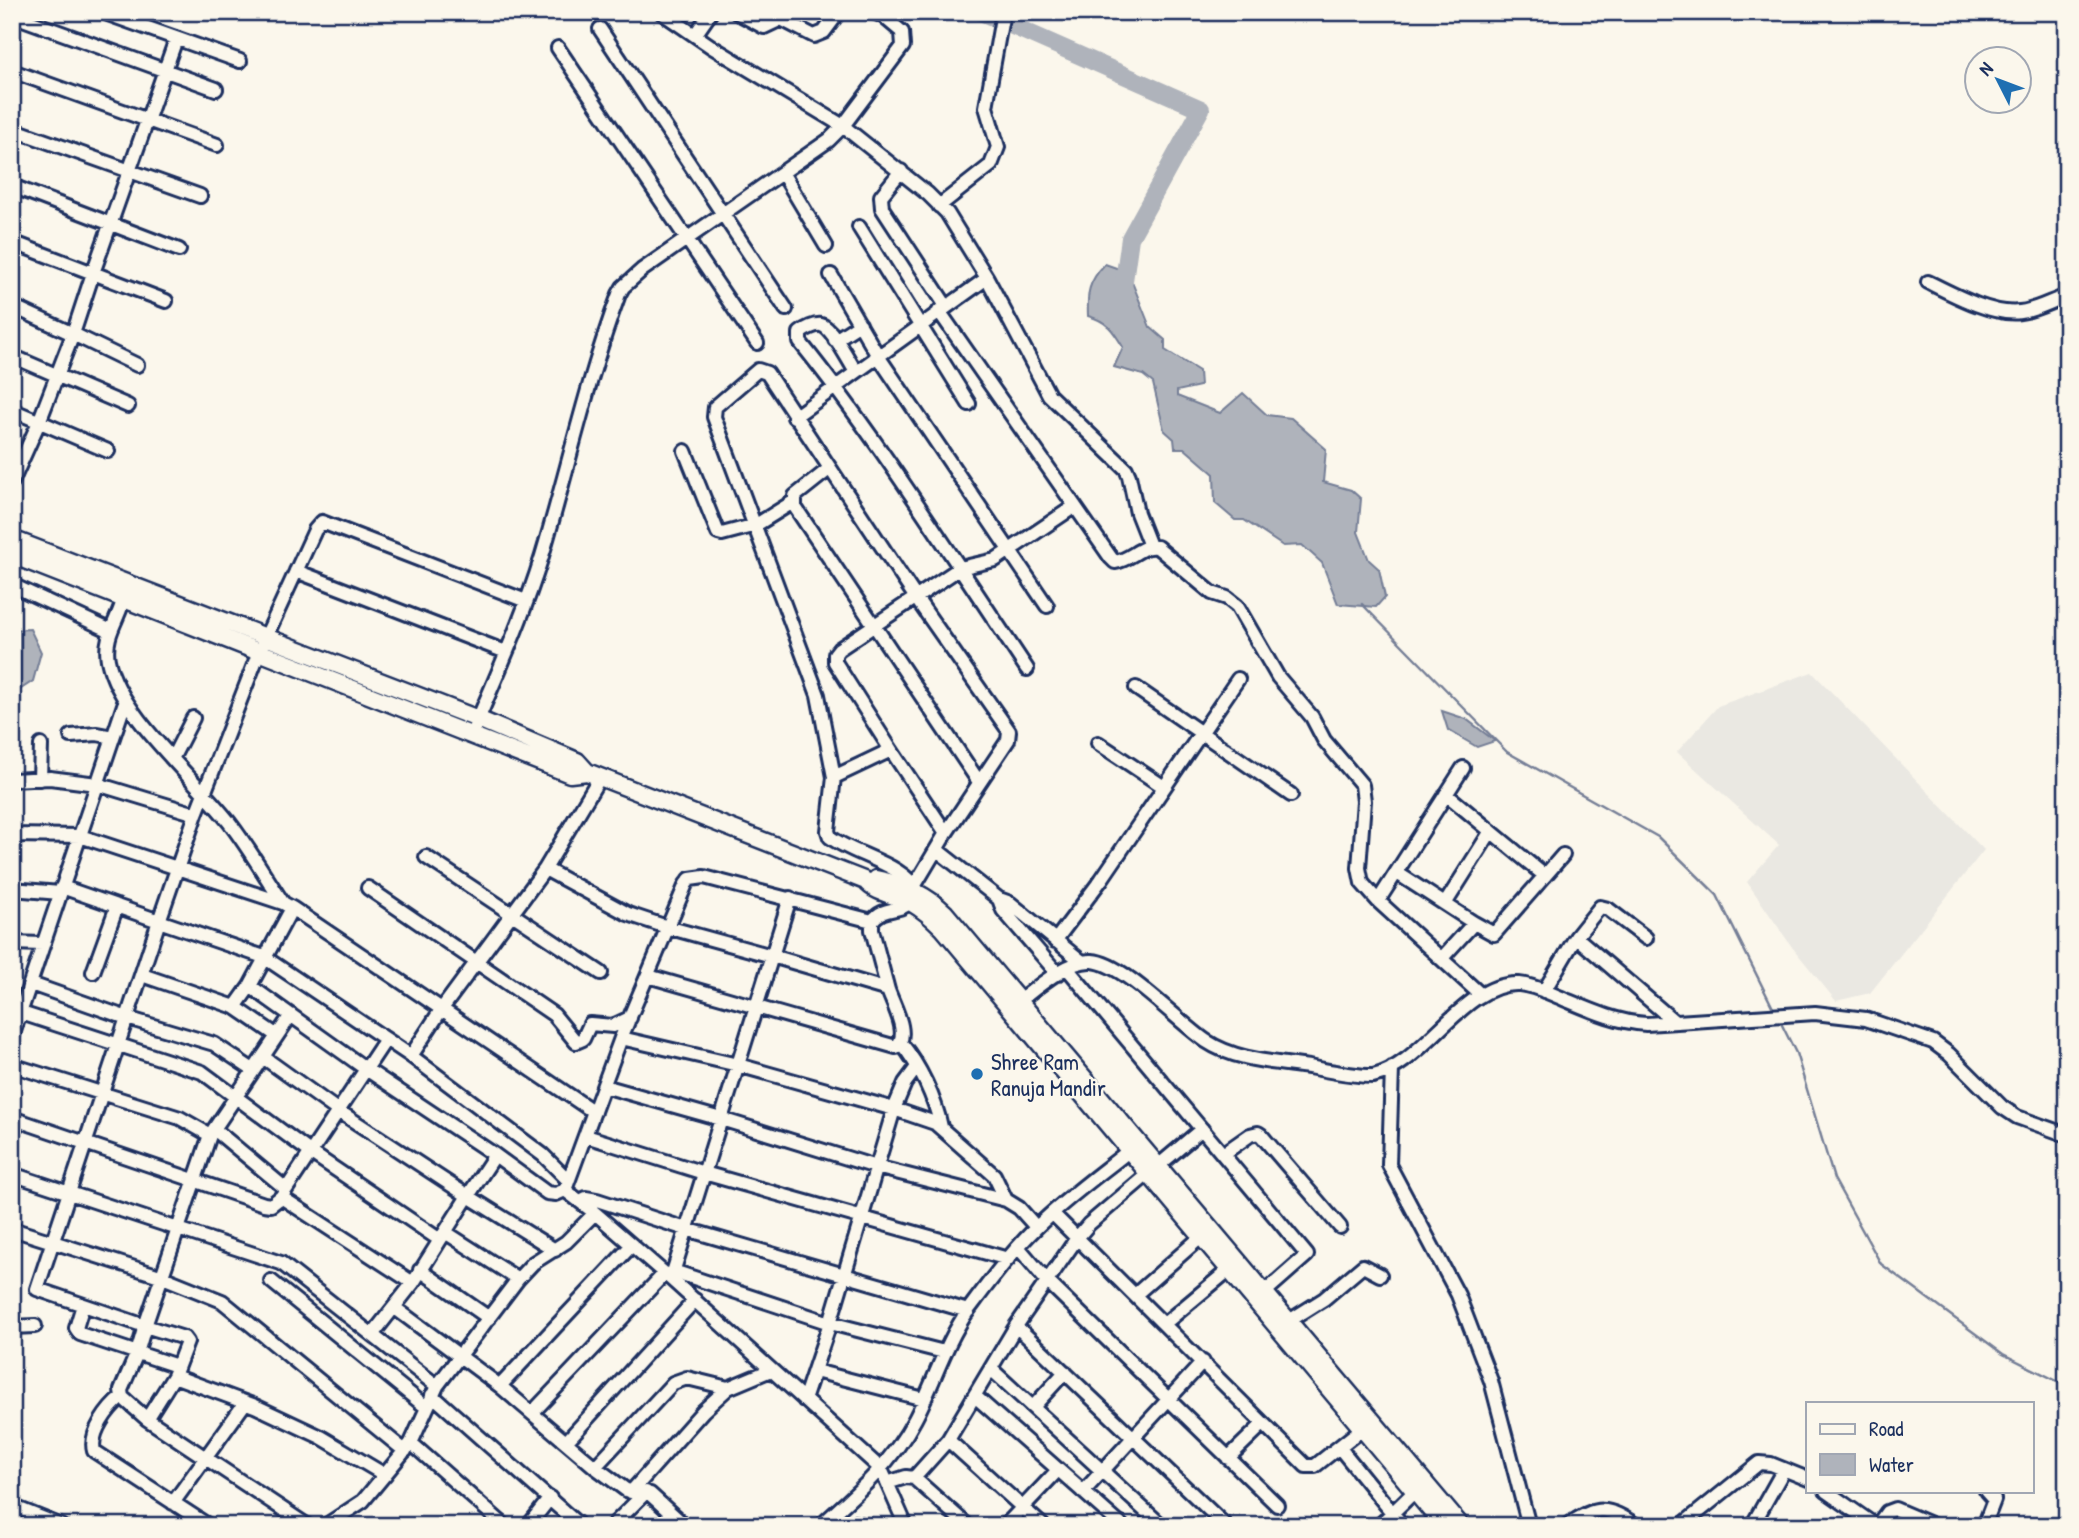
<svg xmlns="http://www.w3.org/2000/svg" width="2079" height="1538" font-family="'Patrick Hand',sans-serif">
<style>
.built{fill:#eae8e2}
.water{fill:#afb3bb;stroke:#747e96;stroke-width:2}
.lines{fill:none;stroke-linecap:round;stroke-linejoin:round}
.stream{stroke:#747e96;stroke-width:2.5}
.river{stroke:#afb3bb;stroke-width:18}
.minor-casing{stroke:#1b2f5e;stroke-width:18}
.major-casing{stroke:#1b2f5e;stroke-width:21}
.minor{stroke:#fbf7ec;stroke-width:12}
.major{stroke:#fbf7ec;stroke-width:16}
.poi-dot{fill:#1f6fb2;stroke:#fbf7ec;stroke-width:2.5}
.labels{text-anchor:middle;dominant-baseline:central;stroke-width:5;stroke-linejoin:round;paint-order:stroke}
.poi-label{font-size:23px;fill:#1b2f5e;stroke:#fbf7ec;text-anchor:start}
</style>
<rect width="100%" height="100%" fill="#fbf7ec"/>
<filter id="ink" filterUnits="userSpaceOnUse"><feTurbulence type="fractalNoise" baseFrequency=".0143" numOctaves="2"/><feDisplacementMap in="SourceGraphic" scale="14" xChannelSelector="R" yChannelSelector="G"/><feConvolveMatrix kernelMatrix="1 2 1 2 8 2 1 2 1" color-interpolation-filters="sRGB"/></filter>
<g filter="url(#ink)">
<path class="built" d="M1812,672L1984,850L1870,993L1836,1001L1792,947L1747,882L1779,845L1677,752L1718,706Z"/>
<path class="water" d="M1105,264L1128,272L1150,327L1165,340V350L1199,371L1200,386L1177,391V396L1220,413L1243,393L1267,415L1291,418L1326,449L1323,482L1351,490L1361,499L1358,532L1369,560L1379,569L1385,597L1376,607L1338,604L1322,563L1302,545L1283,546L1244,520H1235L1215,503L1214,474L1184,448H1175L1174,439L1164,430L1153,383L1143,375L1114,367L1123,347C1113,330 1107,321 1088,316C1087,293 1088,282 1105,264Z
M30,629L41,652L33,681L12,695V630Z
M1442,711L1466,719L1495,741L1477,747L1448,730Z"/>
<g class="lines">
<path class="stream" d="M1362,604L1507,752L1658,837L1717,895L1774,1010
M1779,1019L1796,1053L1834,1179L1881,1264L2003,1354L2067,1386"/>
<path class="river" d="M981,12L1201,109L1130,238L1122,295"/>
<g class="minor-casing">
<path id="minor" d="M661,12L712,47L843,126L928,194L947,213L987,278L1049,395L1126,469L1129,476L1137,513L1150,546
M736,12L764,27L781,19L814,36L824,32L839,12
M108,14L240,61
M12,15L216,89
M600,29L786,309
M695,35L711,12
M558,48L757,343
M12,71L217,145
M12,129L200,196
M901,171L881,196L882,208L946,306
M783,174L826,246
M12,186L179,250
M939,206L991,165L998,147L986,107L1003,12
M859,227L969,404
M12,242L166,301
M831,275L878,356L1047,606
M1928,282C1952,294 1993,316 2020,312C2037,310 2051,301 2067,296
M12,306L73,334L39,422L12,482
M939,311L1111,558L1115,562C1131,560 1141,544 1157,547L1212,593L1227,598L1237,606L1278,677L1312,717L1324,740L1362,785L1364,801L1359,868L1362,883L1378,901L1481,995
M835,340L860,324
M12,356L128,406
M137,365L73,334L93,273L176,39
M12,410L108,451
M794,417L987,278
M685,451L718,533L722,534L756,525L793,502
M829,469L795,496V507L979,782
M296,571L506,652
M12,585L109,630
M125,593C121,617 103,634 108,660C119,715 194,777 229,822C249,848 265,876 283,903L292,908L250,986L235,1007
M1027,669L960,568L995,560L1075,506
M1136,688L1291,795
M71,736L97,734L113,737
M471,736C496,677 523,618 542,556C568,469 587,380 619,294L623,287L642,270L829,140L843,126L903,46L902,32L883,16L873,12
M1098,743L1164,787
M891,750L946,833
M173,757L193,718
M834,777L891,750L835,662V654L839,649L960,568C909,491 858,414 800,342V333C805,329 815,324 821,325C832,327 850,363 856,372
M40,779L41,745
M12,780L50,778L97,784L196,814L259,652L315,530L322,522L526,601
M1446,794L1545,876
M12,835L80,836L283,903
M937,850L999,899L1010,903L1081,961
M426,857L601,973
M545,869L628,914L667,927L772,956L671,1279
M1397,873L1474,923L1494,934L1563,855
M62,887L159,921L196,814
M368,888L554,1015L576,1042L583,1039L590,1024L613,1026L630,1018
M12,889L60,893
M790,898L772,956L888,990L872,930V921C887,902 903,918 917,892C907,865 853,855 830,837L828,831L834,777L818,695L714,417L715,407L758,370L767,373L916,598L1009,731L1008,740L946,833L915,885
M999,899L1003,910L1058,974
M1378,901L1463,768
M1445,904L1491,831
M292,908L594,1112
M1576,937L1675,1022
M1055,941L1101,880L1238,679
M12,943L42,944
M1442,958L1474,923
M1067,968L1307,1255L1265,1292
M93,972L117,906
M142,975L235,1007L276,1035
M648,976L896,1047C911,1035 893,1005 888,990
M31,984L127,1018L214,1044L253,1070
M250,986L366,1069L495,1155L468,1196L555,1250
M1544,991L1576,937L1600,907L1608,909L1646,938
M1014,1005C1033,991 1068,959 1092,961C1124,963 1178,1022 1206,1041C1236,1061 1275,1062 1309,1067C1330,1071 1352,1076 1373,1076C1424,1065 1464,981 1519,984C1533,985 1547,992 1559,997C1588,1009 1615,1022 1646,1024L1815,1013L1866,1019L1933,1042L1949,1054L2002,1107L2017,1117L2067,1135
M12,1010L202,1072L310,1152L440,1240L413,1283L372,1335
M291,1015L210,1135L145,1326L37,1289L159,921L264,957L411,1056L543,1155L568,1180
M12,1037L125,702
M621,1038L738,1065L894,1109L935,1123L994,1175L1006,1200L1019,1208L1036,1227
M901,1043C920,1066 935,1098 941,1127
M411,1056L441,1010L545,869L600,777
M263,1057L337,1110L468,1196L440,1240
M12,1065L180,1118L210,1135
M1392,1068L1389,1165L1458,1295L1491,1381L1529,1526
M604,1086L721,1119L876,1167L1006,1200
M12,1118L264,1204L271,1205L281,1197L386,1039
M214,1129L286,1189
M586,1136L704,1173L1008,1259
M1223,1154L1250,1135L1258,1133L1261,1135L1340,1227
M495,1155L547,1193L556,1194L565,1190L621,1038L686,884L690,879L704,877L872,921
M1158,1166L1202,1129
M12,1174L281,1263L437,1386
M565,1190L595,1213L671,1279L881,1469L906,1526
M281,1197L413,1283
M580,1201L586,1198L597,1200L686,1229L968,1311
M1052,1213L1306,1466H1315L1363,1428
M12,1229L160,1276L222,1301L405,1451
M445,1232L518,1279
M1018,1247L1047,1281L1277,1505
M420,1270L489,1318
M673,1271L830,1323L944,1352
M271,1281L426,1407
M1135,1295L1202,1236
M83,1305L76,1328L80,1334L177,1366
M395,1308L500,1386L595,1467L626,1490L650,1494L685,1526
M1289,1321L1324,1299L1363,1266L1380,1275
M1164,1324L1230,1269
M1016,1326L1226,1526
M12,1327L35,1326
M991,1369L1162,1526
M815,1371L924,1399
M500,1386L632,1245
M432,1395L580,1526
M122,1397C108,1408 89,1433 94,1451L209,1526
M976,1397L1122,1526
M804,1400L830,1323L894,1109L905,1083L917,1067
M1033,1407L1065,1372
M532,1413L665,1273
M147,1419L174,1376
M948,1440L1043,1526
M566,1442L695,1300
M411,1443L505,1526
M1339,1447L1403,1526
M1228,1458L1263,1424
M595,1467L673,1383L687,1378L728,1388
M914,1478L948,1440L1016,1326L1077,1238L1089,1224L1149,1173
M887,1483L906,1477L914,1478L968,1526
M1826,1491L1876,1526
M631,1492L703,1411L728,1388L771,1370
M1083,1492L1203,1362
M173,1503L245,1403
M12,1506L62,1526
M836,1520L870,1526
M308,1526L147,1419L122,1397L121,1390L137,1353L145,1326L184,1338L187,1342L174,1376L255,1406L321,1437L385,1475
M325,1526L363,1501L411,1443L437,1386L518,1279L533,1263L566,1242L595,1213
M528,1526L550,1498
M612,1526L646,1492
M820,1526C856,1494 893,1462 915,1419C934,1383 945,1343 969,1309C990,1281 1012,1251 1037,1227C1067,1197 1103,1172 1136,1145
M1005,1526L1058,1470
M1379,1526L1419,1487
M1567,1526C1596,1505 1608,1506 1637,1526
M1681,1526L1759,1463L1771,1464L1808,1479
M1752,1526L1783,1471
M1877,1526L1887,1512L1895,1509L1935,1526
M1984,1526L1994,1500L1986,1491"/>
</g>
<g class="major-casing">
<path id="major" d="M12,539L478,719L577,761L587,772
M12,555L570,774L587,772L866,881C876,894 897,895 912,903C924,910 933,918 943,928L1444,1526
M876,879C902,884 926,894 945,913L1461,1526"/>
</g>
<use href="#minor" class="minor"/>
<use href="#major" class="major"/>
</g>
</g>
<circle class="poi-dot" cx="977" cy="1074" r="7"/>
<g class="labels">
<g class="poi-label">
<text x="991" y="1061">Shree Ram<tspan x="991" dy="26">Ranuja Mandir</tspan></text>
</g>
</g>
<rect width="2079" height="1538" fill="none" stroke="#fbf7ec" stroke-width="42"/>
<rect x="21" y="21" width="2037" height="1496" fill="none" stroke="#1b2f5e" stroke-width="2.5" filter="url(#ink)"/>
<rect x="1806" y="1402" width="228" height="91" fill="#fbf7ec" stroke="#a1a7b3" stroke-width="2"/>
<rect x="1820" y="1424" width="35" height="10" fill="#fbf7ec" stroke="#a1a7b3" stroke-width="2"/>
<text x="1869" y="1436" font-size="21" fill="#1b2f5e">Road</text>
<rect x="1820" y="1454" width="35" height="21" fill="#afb3bb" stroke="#a1a7b3" stroke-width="2"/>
<text x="1869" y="1472" font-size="21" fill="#1b2f5e">Water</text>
<g transform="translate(1998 80) rotate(312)"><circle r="33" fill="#fbf7ec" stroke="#a1a7b3" stroke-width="2"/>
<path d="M0-5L12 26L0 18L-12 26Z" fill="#1f6fb2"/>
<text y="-10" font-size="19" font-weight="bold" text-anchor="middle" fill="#1b2f5e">N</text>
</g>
</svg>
